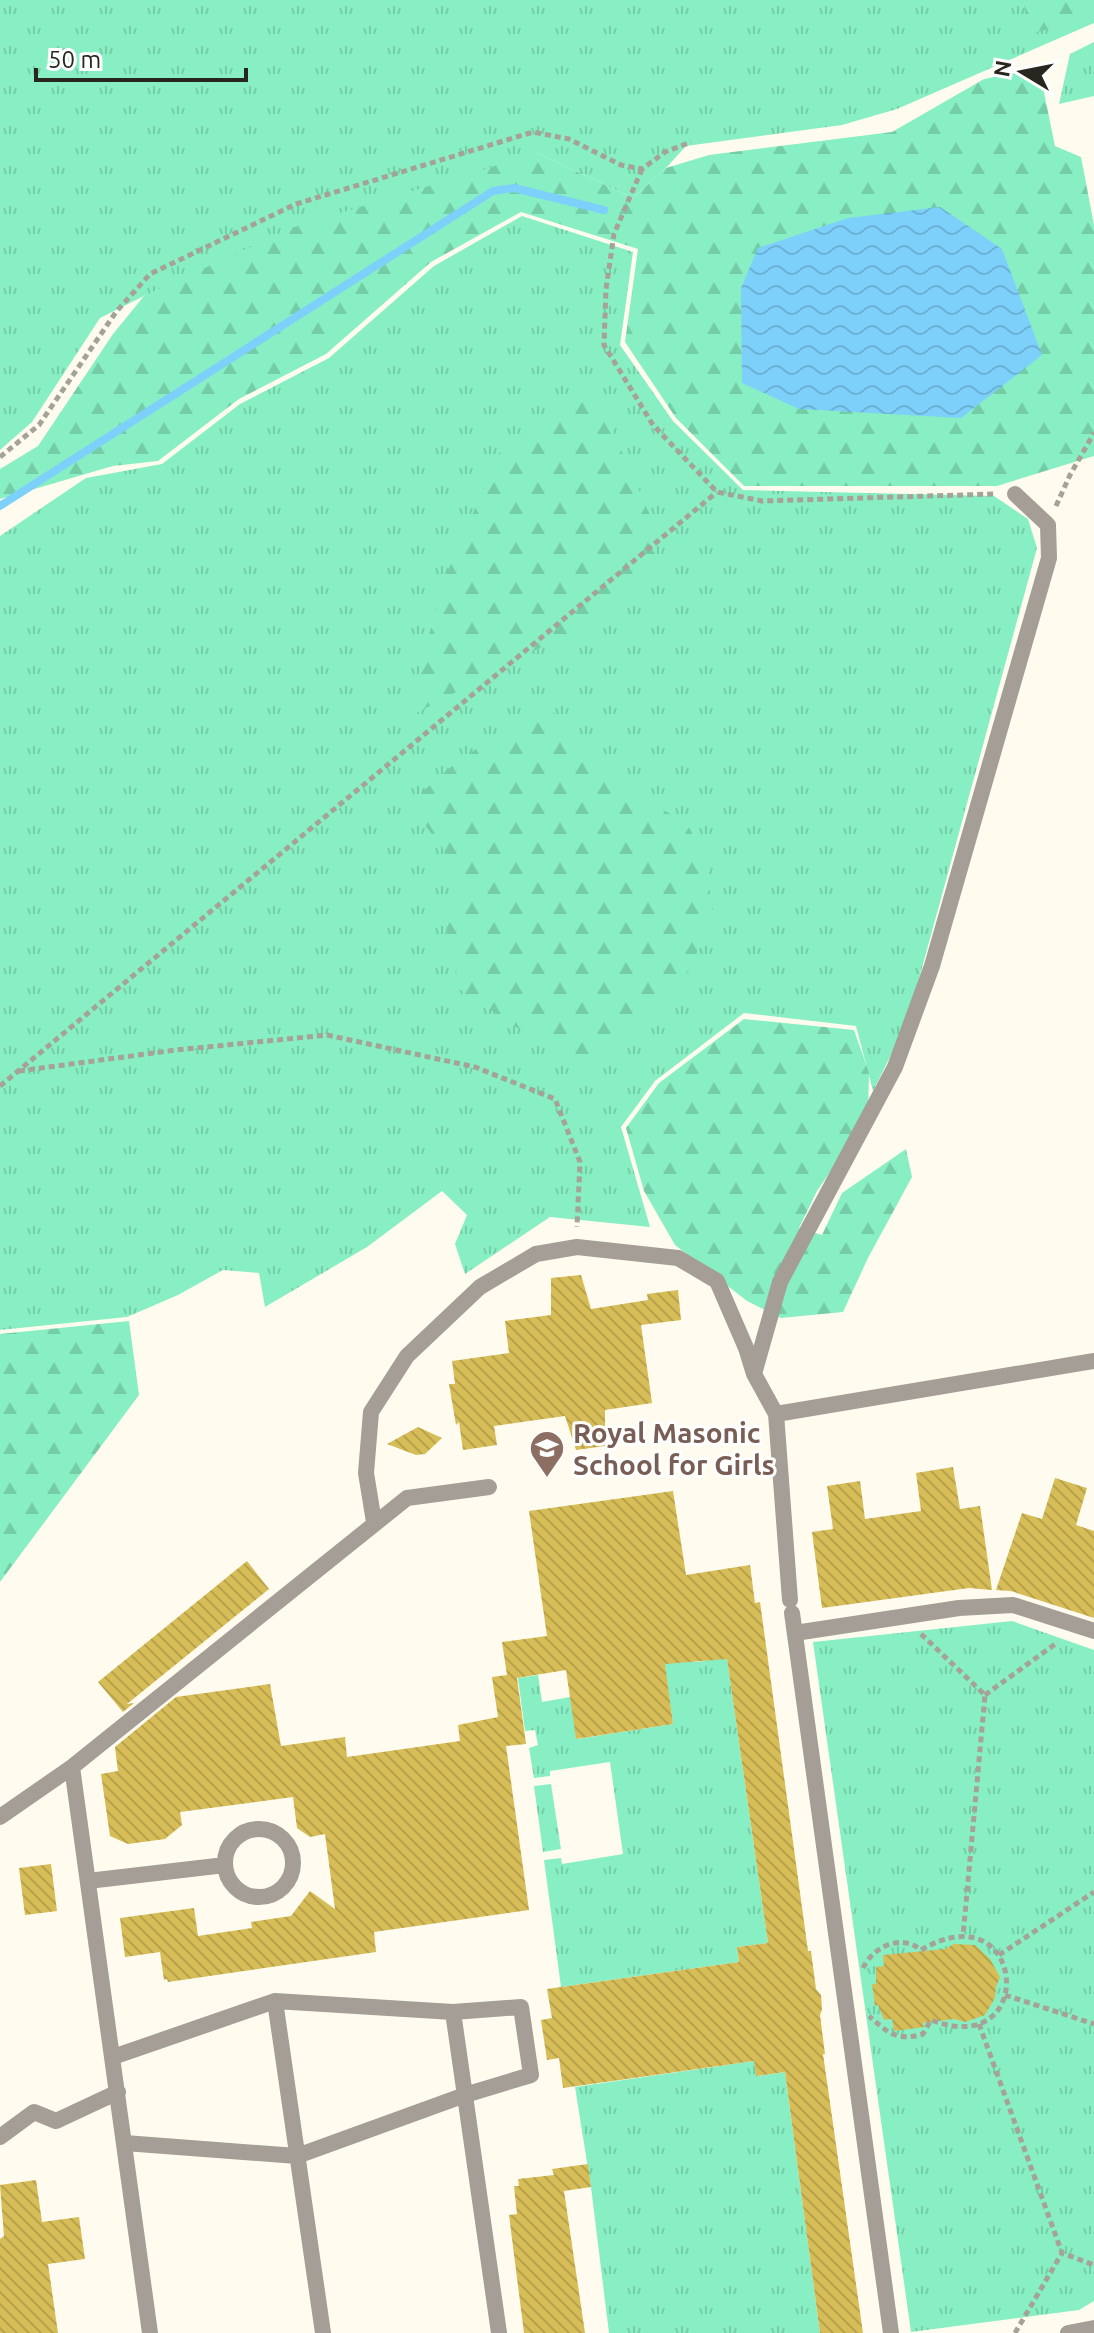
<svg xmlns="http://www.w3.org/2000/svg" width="1094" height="2333" font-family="Ubuntu,sans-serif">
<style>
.grass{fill:url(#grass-tufts)}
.forest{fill:url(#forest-firs)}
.water{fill:url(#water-waves)}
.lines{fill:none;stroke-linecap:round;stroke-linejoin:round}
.stream{stroke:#7dd0fa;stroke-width:8}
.building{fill:url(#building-back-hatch)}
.path{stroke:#a5a297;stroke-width:5;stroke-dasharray:6 4;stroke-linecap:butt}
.lane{stroke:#a49e96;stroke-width:16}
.labels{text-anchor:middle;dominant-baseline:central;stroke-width:6;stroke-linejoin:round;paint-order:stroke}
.education-label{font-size:28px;font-weight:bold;fill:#785e54;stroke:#fff;text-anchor:start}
</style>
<defs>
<pattern id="grass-tufts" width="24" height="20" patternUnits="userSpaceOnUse" patternTransform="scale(2)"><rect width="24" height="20" fill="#88efc4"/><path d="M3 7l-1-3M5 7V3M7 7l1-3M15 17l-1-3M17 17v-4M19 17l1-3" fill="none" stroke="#75cda8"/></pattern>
<pattern id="forest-firs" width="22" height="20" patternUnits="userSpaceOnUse" patternTransform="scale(2)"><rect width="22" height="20" fill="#88efc4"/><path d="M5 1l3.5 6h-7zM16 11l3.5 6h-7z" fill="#75cda8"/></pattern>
<pattern id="water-waves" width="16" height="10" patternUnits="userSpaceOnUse" patternTransform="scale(2)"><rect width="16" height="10" fill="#7dd0fa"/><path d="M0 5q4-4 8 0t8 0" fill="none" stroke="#6cb2d6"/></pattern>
<pattern id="building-back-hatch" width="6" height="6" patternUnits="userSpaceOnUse" patternTransform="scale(2)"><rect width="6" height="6" fill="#d6bd57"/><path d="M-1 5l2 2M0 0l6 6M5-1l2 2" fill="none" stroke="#b8a24b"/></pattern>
</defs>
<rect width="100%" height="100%" fill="#fffcef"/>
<path class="grass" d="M0,0H1094V23L897,109L842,125L686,146L666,168L633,198L537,153L144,296L100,318L32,422L0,450Z
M1094,42V96L1059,104L1070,54Z
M522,216L633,252L620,345L673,421L743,490L994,496L1028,519L1037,548L917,986L894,1049L873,1091L856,1026L744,1013L655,1081L621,1127L650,1227L550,1217L465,1274L455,1244L467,1215L442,1191L367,1247L265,1307L259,1273L223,1270L178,1295L127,1317L0,1330V536L86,478L162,464L240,404L329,358L434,266Z
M1012,1621L1094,1650V2301L1079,2310L911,2332L813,1642Z
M660,1631L694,1662L705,1661L725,1645L768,1943L737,1947L739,1962L561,1987L544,1860L561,1858L562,1864L623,1854L610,1762L550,1771V1776L534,1778L529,1748L538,1745L535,1730L525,1731L518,1678L538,1675L542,1702L570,1697L577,1739L673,1724Z
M551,1784L561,1849L543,1852L534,1786Z
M754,2061L757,2076L785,2072L820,2333H609L591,2187L575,2087Z"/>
<path class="forest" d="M1023,0H1094V18L1029,34Z
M1039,68L1055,146L1081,157L1094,225V456L997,486H744L676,418L625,342L638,249L521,212L431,262L326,354L239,399L158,461L113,466L0,499V469L38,446L113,334L144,296L291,228L537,153L633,198L666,168L709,155L892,132L984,79Z
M591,382L661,540L626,602L407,718L443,582L501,449Z
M548,705L588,758L689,827L707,864L713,920L680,986L607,1058L566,1055L514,1026L459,989L446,926L463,894L442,847L408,804L460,759Z
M744,1019L854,1030L869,1073L868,1117L817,1191L799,1228L822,1235L842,1193L906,1149L912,1177L868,1258L843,1312L781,1318L747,1301L675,1245L644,1191L626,1128L659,1083Z
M129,1321L139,1395L0,1582V1334Z"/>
<path class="water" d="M940,207L1002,249L1042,355L961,418L799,409L742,383L741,288L758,248L848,218Z"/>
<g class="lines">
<path class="stream" d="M0,506L493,191L514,188L604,210"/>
</g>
<path class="building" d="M581,1275L591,1309L648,1300L647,1294L678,1290L681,1320L641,1325L652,1403L605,1410V1446L576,1450L565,1416L494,1426L497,1445L463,1450L459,1422L456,1425L449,1384H455L452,1361L509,1353L505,1321L551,1315V1278Z
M418,1427L442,1438L425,1454L416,1455L387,1444Z
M953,1467L960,1509L980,1506L992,1590L969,1588L822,1608L812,1532L833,1529L827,1486L860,1481L865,1519L921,1511L916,1473Z
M1055,1478L1087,1488L1076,1525L1094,1531V1618L1011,1591L996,1590L1022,1513L1042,1519Z
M673,1491L686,1575L750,1565L755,1603L760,1602L808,1951H811L816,1989L821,1995L822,2009L820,2015L825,2054H823L863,2333H820L785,2072L756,2076L754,2061L563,2088L559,2058L547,2060L541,2020L552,2018L547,1989L739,1962L737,1947L768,1943L727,1659L665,1664L673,1724L576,1739L566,1670L517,1678L526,1744L506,1746L529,1910L374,1932L376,1952L168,1982L167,1979L164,1980L160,1952L125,1957L120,1918L194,1908L198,1936L252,1928L251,1922L291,1916L310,1891L335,1909L325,1834L310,1837L297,1828L293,1797L180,1812L182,1825L165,1839L128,1844L110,1836L101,1774L118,1771L115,1747L176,1697L270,1684L281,1746L345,1737L347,1757L460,1741L458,1725L498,1717L492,1677L507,1675L502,1642L547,1636L529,1511Z
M247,1561L269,1589L127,1704L134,1703L123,1712L98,1682Z
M51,1864L57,1911L25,1915L19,1868Z
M954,1944L975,1945L990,1959L1000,1977L996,1987L995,1998L985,2015L965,2022L954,2019L923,2023L924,2027L894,2031L892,2019L884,2020L878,2005L875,2006L872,1984H876V1967L884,1966L883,1955L945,1949Z
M588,2164L591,2187L564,2191L585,2333H524L509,2215L517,2214L514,2186H519L518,2179L554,2175L552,2169Z
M36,2180L42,2222L79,2217L85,2259L48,2264L58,2333H0V2239L4,2236L0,2185Z"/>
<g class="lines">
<path class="path" d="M642,169L614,234L606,289L604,345L653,425L717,492L762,501L995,494
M0,457L39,425L116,312L150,274L296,204L533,132L569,139L621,165L642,169L665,152L691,142
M1056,506L1070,475L1094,433
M19,1071L176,1050L327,1035L475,1067L555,1099L580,1162L577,1227
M0,1086L717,492
M921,1634L985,1695L963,1936
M985,1695L1058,1642
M999,1955L1094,1892
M863,1968C873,1947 901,1933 921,1950C1026,1888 1040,2062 931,2020L923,2034C897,2042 887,2032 869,2016
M1005,1995L1094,2024
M979,2024L1062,2253L1094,2265
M1015,2333L1062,2253"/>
<path class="lane" d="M754,1374L780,1282L895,1067L932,966L1049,558L1048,525L1015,494
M776,1414L1094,1361
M374,1522L366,1473L371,1412L407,1356L480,1287L536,1254L577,1247L678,1258L717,1281L746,1348L754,1374L776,1414L790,1600
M792,1613L891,2333
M795,1633L959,1608L1013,1605L1094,1631
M0,1817L72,1767
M225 1863a34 34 0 1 1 68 0a34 34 0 1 1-68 0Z
M88,1881L225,1865
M275,2001L323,2333
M113,2057L275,2001L453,2012L499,2333
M0,2137L34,2112L56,2121L118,2092
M125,2143L297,2156L465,2095L531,2075L521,2007L453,2012
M150,2333L72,1767L407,1498L489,1487
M1068,2333L1094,2328"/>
</g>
<defs>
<g id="school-pin" transform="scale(1.8)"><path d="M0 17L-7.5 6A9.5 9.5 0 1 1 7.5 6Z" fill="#8d6e63" stroke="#fff"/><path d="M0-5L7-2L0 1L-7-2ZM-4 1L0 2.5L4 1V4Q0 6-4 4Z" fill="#fff"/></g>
</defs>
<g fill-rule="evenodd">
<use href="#school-pin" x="547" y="1448"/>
</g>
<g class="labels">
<g class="education-label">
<text x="573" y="1432">Royal Masonic<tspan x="573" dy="32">School for Girls</tspan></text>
</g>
</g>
<g transform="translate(1022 72) rotate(280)" stroke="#ffffff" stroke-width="6" paint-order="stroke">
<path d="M0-6L14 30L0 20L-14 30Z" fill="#28261e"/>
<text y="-12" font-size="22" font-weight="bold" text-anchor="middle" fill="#28261e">N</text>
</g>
<path d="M36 68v12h210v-12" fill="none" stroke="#28261e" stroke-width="4"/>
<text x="48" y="68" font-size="24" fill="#28261e" stroke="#ffffff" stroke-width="6" paint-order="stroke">50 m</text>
</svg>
